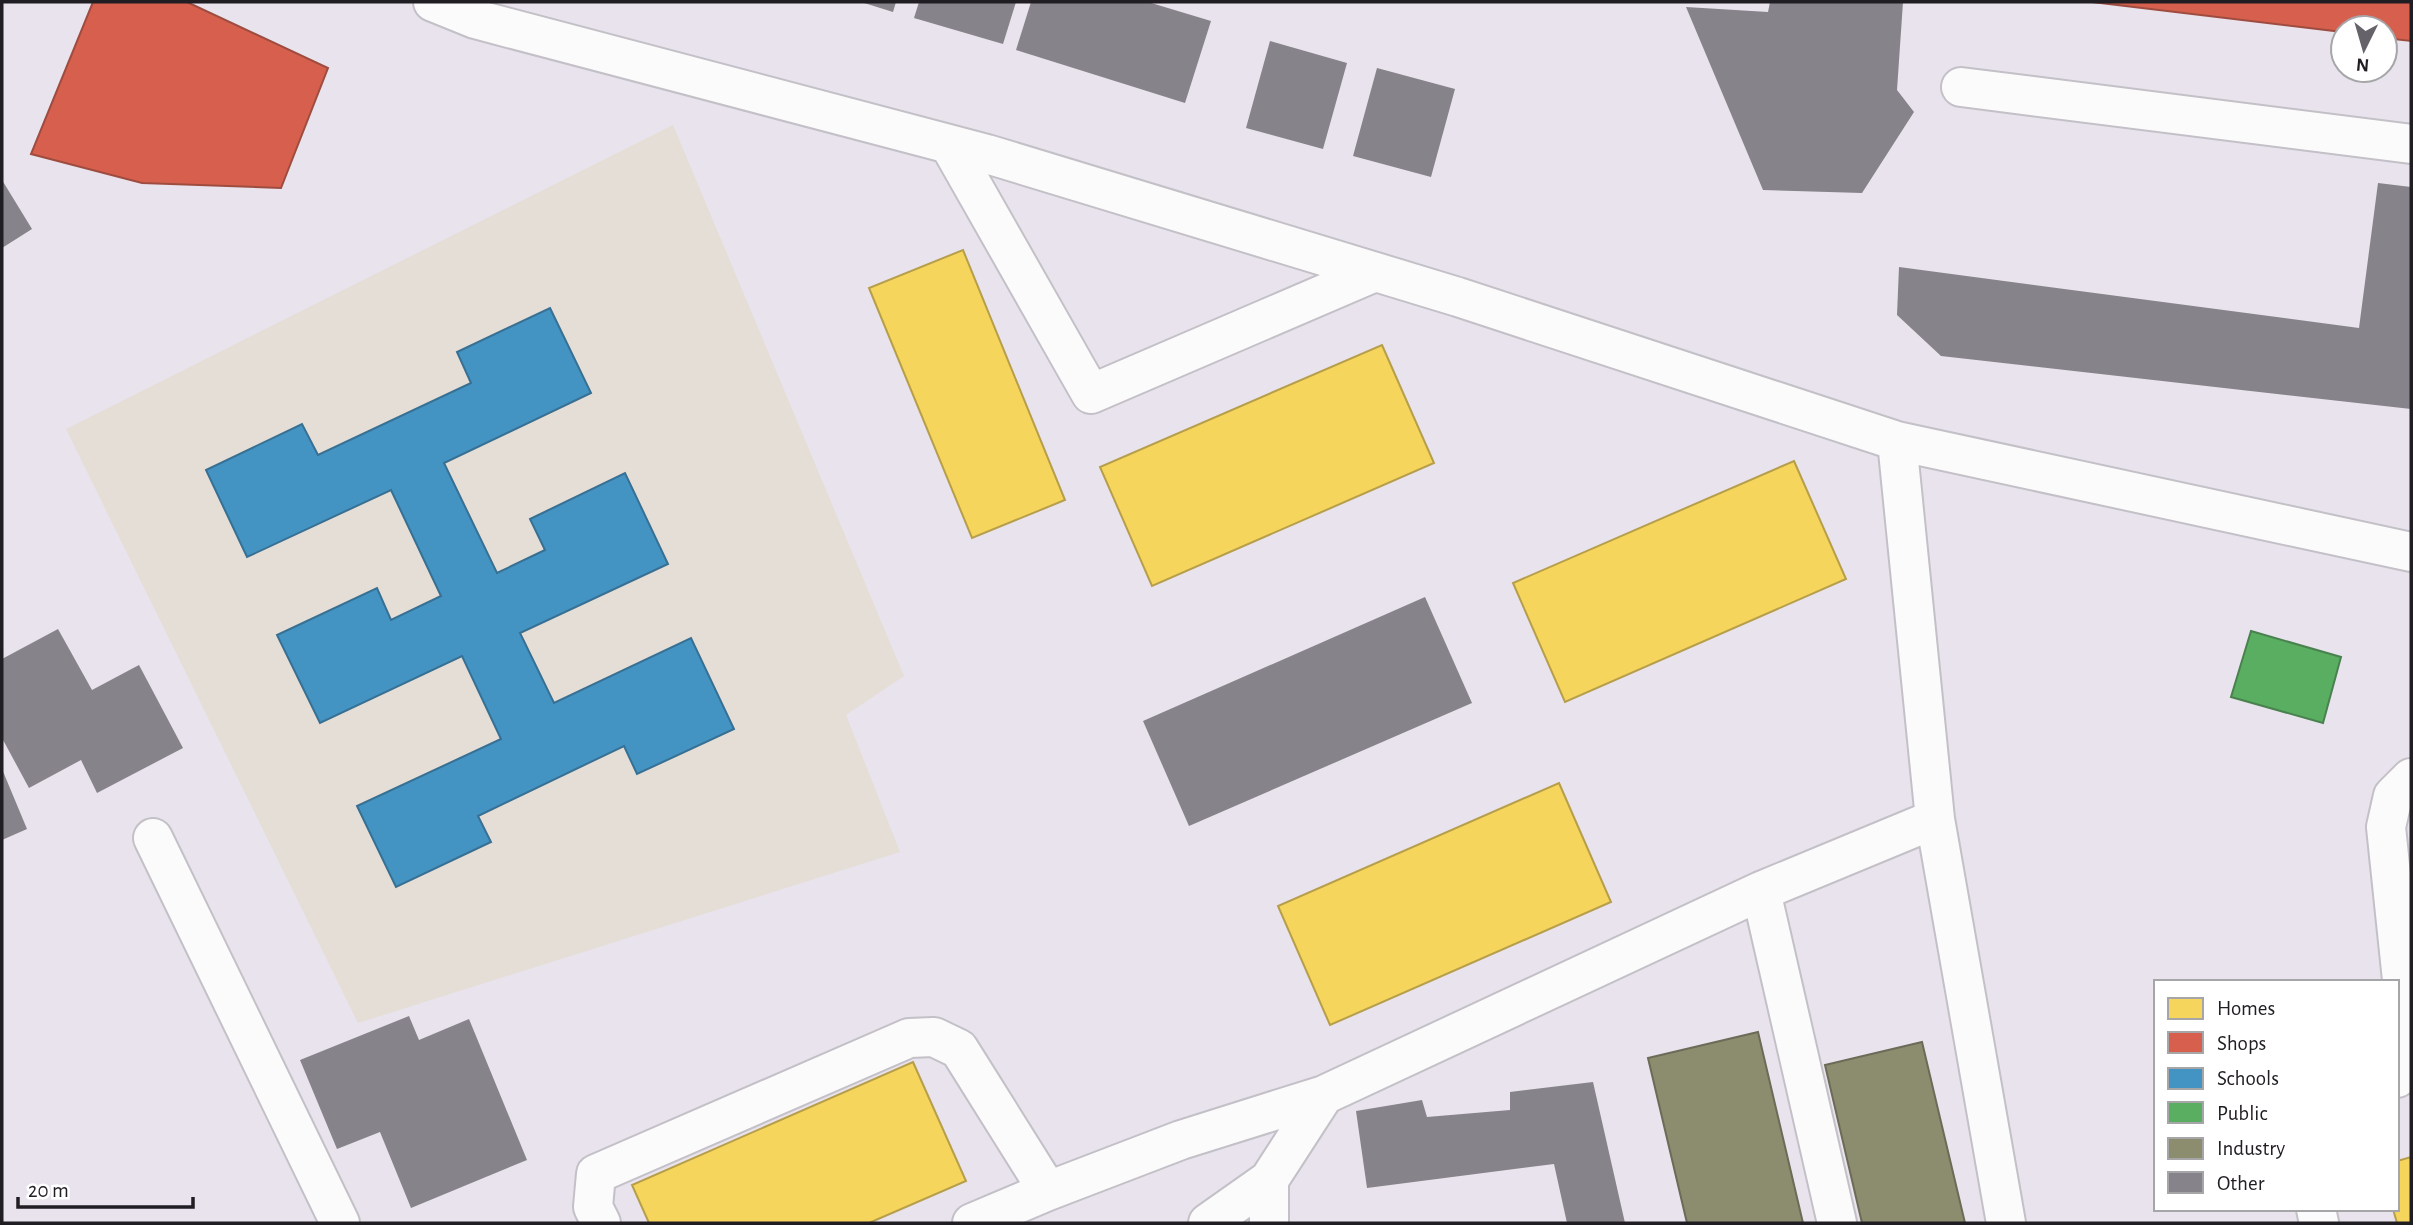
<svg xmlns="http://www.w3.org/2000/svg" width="2413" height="1225" font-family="'Alegreya Sans',sans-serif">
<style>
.education{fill:#e5ded6}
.homes{fill:#f6d55c;stroke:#b69e4b;stroke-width:2}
.shops{fill:#d6604d;stroke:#9f4c40;stroke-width:2}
.schools{fill:#4393c3;stroke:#387093;stroke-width:2}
.public{fill:#5aae61;stroke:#49824e;stroke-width:2}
.industry{fill:#8c8c6e;stroke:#6c6b58;stroke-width:2}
.building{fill:#87838a}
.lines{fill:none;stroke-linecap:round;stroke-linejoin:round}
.minor-casing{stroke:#c4c0c7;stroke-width:42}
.minor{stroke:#fcfbfc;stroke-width:38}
</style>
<rect width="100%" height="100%" fill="#e8e3ec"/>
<path class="education" d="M673,125L904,676L846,715L900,852L358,1023L66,429Z"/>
<path class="homes" d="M963,250L1065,500L972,538L869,288Z
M1382,345L1434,463L1152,586L1100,467Z
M1794,461L1846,579L1565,702L1513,583Z
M1559,783L1611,902L1330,1025L1278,906Z
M913,1062L966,1181L869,1223H649L632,1185Z
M2411,1157V1223H2397L2393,1209H2397V1161Z"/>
<path class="shops" d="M93,2H187L328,68L281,188L142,183L31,154Z
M2092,2H2411V41L2385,38V28H2343V32Z"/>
<path class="schools" d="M550,308L591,393L444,463L497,573L545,550L530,519L625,473L668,564L520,633L554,703L691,638L734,729L637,774L624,746L478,816L491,842L396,887L357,806L501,739L462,656L320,723L277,635L377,588L391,620L441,596L391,490L247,557L206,470L302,424L318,455L471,383L457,352Z"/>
<path class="public" d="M2251,631L2341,657L2323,723L2231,697Z"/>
<path class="industry" d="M1758,1032L1803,1223H1687L1648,1058Z
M1922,1042L1965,1223H1862L1825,1065Z"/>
<path class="building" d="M861,2H896L893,12Z
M919,2H1016L1003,44L914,18Z
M1031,2H1148L1211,21L1185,103L1016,50Z
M1770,2H1903L1897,90L1914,112L1862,193L1763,190L1686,7L1768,12Z
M1270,41L1347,63L1323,149L1246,128Z
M1377,68L1455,89L1431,177L1353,156Z
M2,180L32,229L2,248Z
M2378,183L2411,187V409L1941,356L1897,315L1899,267L2359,328Z
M1425,597L1472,703L1189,826L1143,721Z
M58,629L92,690L139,665L183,748L97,793L81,760L29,788L2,738V659Z
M2,769L27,829L2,840Z
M409,1016L419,1040L469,1019L527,1160L411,1208L380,1132L337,1149L300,1060Z
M1593,1082L1625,1223H1567L1554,1164L1367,1188L1356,1111L1422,1100L1427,1117L1510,1110V1092Z"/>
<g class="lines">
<g class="minor-casing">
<path id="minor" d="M433,2L475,19L987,154L1458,297L1897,441L2411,552
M1961,87L2411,144
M949,144L1091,394L1375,272
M1897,441L1935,819L2006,1223
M153,838L340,1223
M1761,891L1837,1223
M2397,1078L2411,1066L2386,827L2393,796L2411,778
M1269,1180V1223
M2316,1209L2319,1223
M601,1223L593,1207L596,1174L909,1038L934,1037L959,1049L1048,1191
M972,1223L1048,1191L1181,1140L1324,1095
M1208,1223L1269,1180L1324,1095L1761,891L1935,819"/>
</g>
<use href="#minor" class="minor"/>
</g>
<rect width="2413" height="1225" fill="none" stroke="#201d23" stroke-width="7"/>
<rect x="2154" y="980" width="245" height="231" fill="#ffffff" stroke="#a6a5a7" stroke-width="2"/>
<rect x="2168" y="998" width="35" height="21" fill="#f6d55c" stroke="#a6a5a7" stroke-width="2"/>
<text x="2217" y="1015" font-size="21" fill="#201d23">Homes</text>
<rect x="2168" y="1032" width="35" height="21" fill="#d6604d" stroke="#a6a5a7" stroke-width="2"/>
<text x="2217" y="1050" font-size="21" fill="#201d23">Shops</text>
<rect x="2168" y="1068" width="35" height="21" fill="#4393c3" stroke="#a6a5a7" stroke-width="2"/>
<text x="2217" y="1085" font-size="21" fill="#201d23">Schools</text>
<rect x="2168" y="1102" width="35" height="21" fill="#5aae61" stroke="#a6a5a7" stroke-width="2"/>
<text x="2217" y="1120" font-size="21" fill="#201d23">Public</text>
<rect x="2168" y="1138" width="35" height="21" fill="#8c8c6e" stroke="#a6a5a7" stroke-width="2"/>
<text x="2217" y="1155" font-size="21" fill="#201d23">Industry</text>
<rect x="2168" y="1172" width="35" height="21" fill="#87838a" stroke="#a6a5a7" stroke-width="2"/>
<text x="2217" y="1190" font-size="21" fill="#201d23">Other</text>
<g transform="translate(2364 49) rotate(185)"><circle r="33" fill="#ffffff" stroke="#a6a5a7" stroke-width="2"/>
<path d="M0-5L12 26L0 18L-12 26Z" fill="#666269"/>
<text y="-10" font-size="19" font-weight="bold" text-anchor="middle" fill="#201d23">N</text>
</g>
<path d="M18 1197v10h175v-10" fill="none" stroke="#201d23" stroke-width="3.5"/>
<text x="28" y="1197" font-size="21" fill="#201d23" stroke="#ffffff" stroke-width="5" paint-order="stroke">20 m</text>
</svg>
